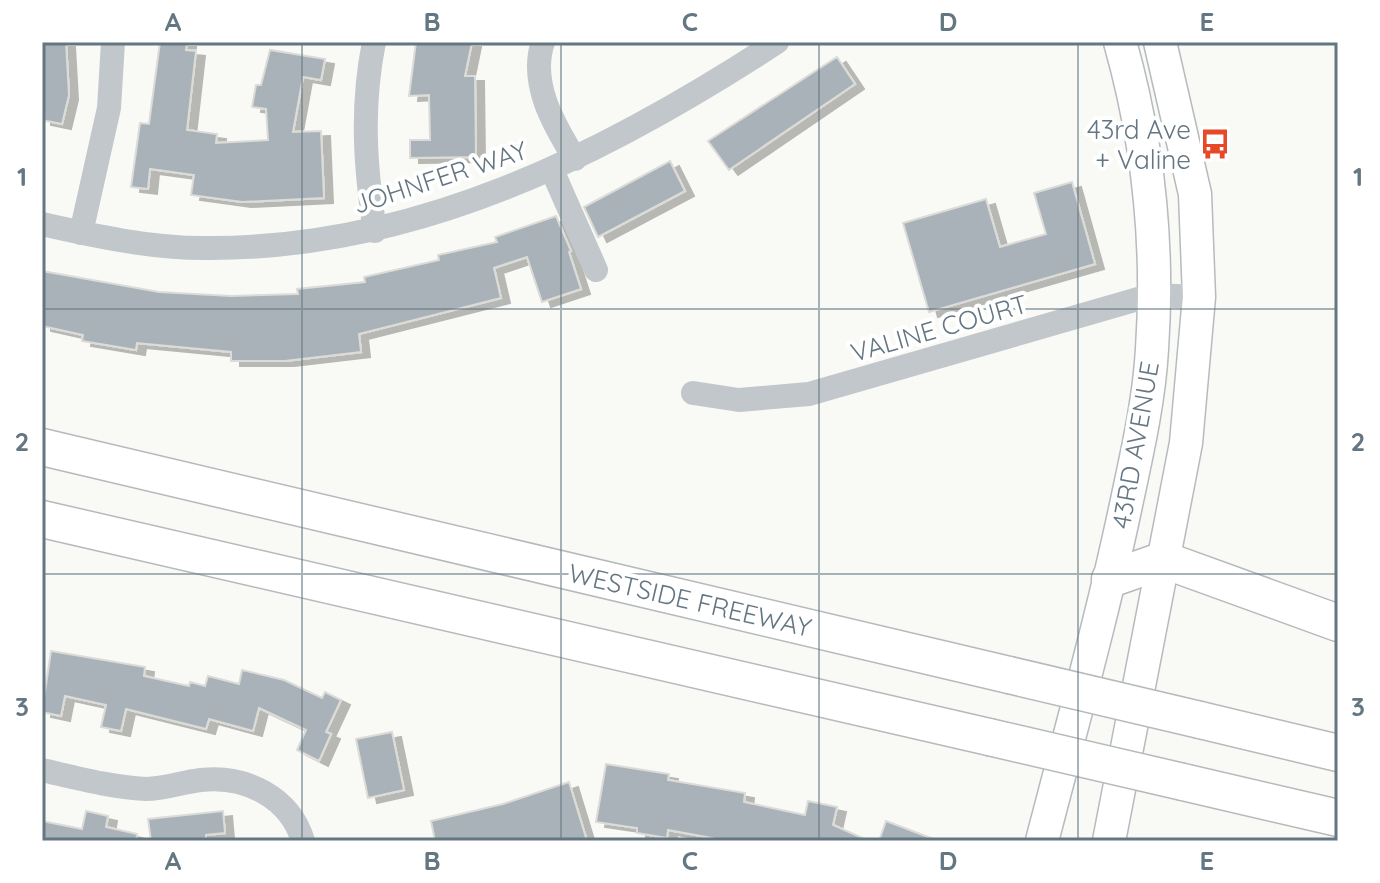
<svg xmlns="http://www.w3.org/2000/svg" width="1380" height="883" font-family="Quicksand,sans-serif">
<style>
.building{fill:#a9b2b8;stroke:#dbdbd8;stroke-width:2;filter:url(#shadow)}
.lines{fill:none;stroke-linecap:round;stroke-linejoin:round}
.major-casing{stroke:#b5bbbf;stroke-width:35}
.highway-casing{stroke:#b5babd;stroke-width:39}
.minor{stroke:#c2c7cb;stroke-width:24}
.major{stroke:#fff;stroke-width:32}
.highway{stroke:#fff;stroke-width:36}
.highway-bridge-casing{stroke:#b5babd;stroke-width:39;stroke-linecap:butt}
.highway-bridge{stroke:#fff;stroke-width:36}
.grid{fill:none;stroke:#637682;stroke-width:2;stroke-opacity:0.55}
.labels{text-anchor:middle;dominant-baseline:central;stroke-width:8;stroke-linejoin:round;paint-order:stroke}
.poi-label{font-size:26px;fill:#637682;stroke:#fff;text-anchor:end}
.street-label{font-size:26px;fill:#637682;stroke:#fff}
.neatline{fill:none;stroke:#637682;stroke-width:3}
.grid-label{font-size:26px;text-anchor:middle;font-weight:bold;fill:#637682}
</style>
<defs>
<filter id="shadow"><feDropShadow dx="9" dy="5" stdDeviation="0" flood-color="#0004"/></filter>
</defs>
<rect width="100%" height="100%" fill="#f9f9f6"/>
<path class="building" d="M42,42H66L69,95L62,124L42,120Z
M160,42H187L186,50L196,51L187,130L217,134L216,143L268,140L266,109L252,107L256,85H261L270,50L325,59L321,80L303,77L293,132L321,131L324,198L242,202L191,195L194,175L150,169L148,189L131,187L140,123L149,124Z
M416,42H472L465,76H475L476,157L410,158V140H430L429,95L409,96Z
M837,57L855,84L729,170L708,141Z
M670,161L685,191L598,237L584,207Z
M1072,182L1095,264L929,312L903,223L986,199L1000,247L1046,234L1034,193Z
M556,216L571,251L569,252L581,289L542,302L527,257L494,268L501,298L359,334L361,352L285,361H231V352L137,343L136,350L82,341L83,335L42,326V271L159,292L231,296L298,294L297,289L365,282L364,277L439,260L438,255L497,242L495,237Z
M51,651L145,667L144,676L189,686L190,682L205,686L208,676L239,684L242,670L284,680L322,698L325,692L341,700L326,732L331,734L319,761L297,750L306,730L259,708L253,731L209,719L206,729L126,709L121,731L101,727L106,705L65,696L61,716L42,712Z
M392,732L404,790L368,798L356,739Z
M606,764L669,774L668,780L745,793L744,802L805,815L808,801L837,807L833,825L869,841H711L712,838L668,830L667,838L637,833V828L596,822Z
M569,782L587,841H435L431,821L503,804Z
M86,811L108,816L106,827L137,834L136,841H42V821L82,829Z
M223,811L225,833L206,835V841H151L148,819Z
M886,821L936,840L935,841H879Z"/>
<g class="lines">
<g class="major-casing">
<path id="major" d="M1042,841C1071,729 1102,618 1126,505C1137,453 1149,402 1152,349C1159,246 1148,141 1120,42
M1109,841L1186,443L1199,297L1195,194L1160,42"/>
</g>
<g class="highway-casing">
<path id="highway" d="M42,447L1009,675
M42,519L989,737
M1110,579L1164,560L1338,623
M1200,720L1338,753
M1183,782L1338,818"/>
</g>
<path class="minor" d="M374,42C361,107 365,166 375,231
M543,42C529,83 554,125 575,159
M552,170L596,270
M42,224C95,236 149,248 204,248C415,250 604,155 777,42
M81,233L109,108L113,42
M693,393L739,400L809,394L1152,295L1199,297
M42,770C77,778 110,787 146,789C165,789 182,782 201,780C245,775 290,797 303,841"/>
<use href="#major" class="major"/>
<use href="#highway" class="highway"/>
<g class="highway-bridge-casing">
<path id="highway-bridge" d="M1009,675L1200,720
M989,737L1183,782"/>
</g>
<use href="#highway-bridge" class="highway-bridge"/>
</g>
<path class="grid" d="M302,42V841M561,42V841M819,42V841M1078,42V841M42,309H1338M42,574H1338"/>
<defs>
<g id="bus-bare" transform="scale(2.4)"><path d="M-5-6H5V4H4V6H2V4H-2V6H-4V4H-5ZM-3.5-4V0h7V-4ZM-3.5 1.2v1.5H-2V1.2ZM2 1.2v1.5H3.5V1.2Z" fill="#e74928" stroke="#fff" stroke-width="2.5" paint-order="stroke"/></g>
</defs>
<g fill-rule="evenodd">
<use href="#bus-bare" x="1215" y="144"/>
</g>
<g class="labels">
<g class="poi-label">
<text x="1191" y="129">43rd Ave<tspan x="1191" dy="30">+ Valine</tspan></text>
</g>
<g class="street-label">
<text transform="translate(440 177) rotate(-18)">JOHNFER WAY</text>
<text transform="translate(939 328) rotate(-16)">VALINE COURT</text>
<text transform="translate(1135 445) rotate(-80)">43RD AVENUE</text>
<text transform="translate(690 600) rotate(13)">WESTSIDE FREEWAY</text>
</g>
</g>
<rect width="1380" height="883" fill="none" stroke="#ffffff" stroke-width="88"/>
<rect x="44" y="44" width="1292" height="795" class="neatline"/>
<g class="grid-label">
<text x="173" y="31">A</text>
<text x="432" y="31">B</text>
<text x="690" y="31">C</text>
<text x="948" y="31">D</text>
<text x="1207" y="31">E</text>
<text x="22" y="186">1</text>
<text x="1358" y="186">1</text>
<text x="22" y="451">2</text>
<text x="1358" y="451">2</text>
<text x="22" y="716">3</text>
<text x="1358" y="716">3</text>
<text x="173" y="870">A</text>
<text x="432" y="870">B</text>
<text x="690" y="870">C</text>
<text x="948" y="870">D</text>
<text x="1207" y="870">E</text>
</g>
</svg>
